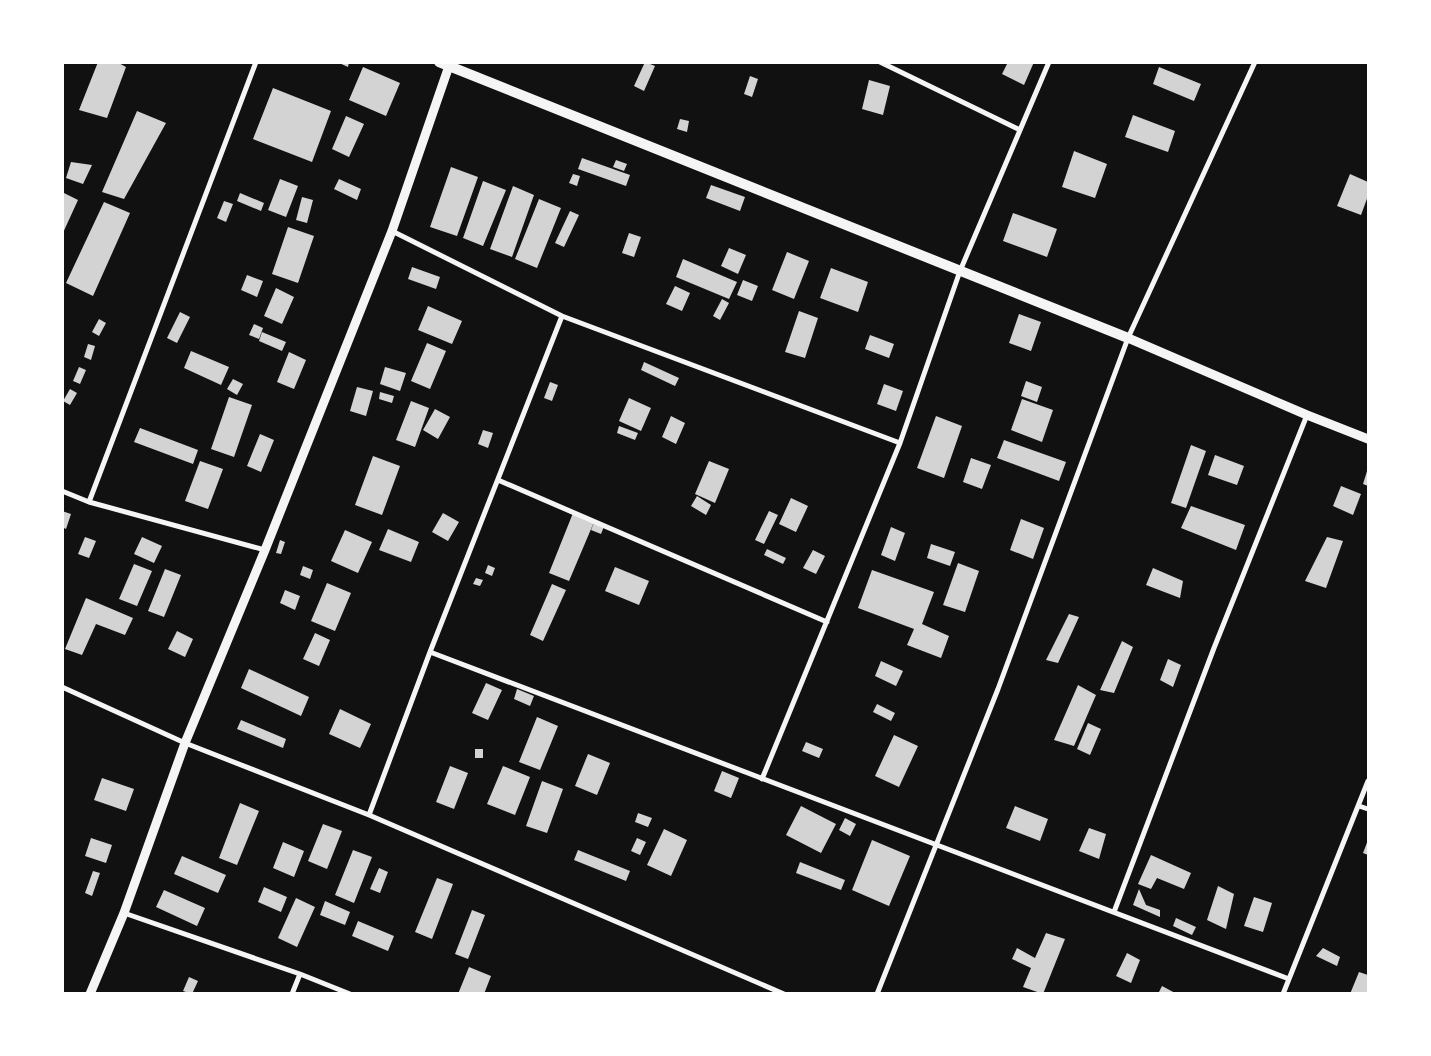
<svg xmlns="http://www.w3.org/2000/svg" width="1431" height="1056" font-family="Lato,sans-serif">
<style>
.building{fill:#d3d3d3}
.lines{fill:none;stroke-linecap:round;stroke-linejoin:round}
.minor{stroke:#f5f5f5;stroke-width:5}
.tertiary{stroke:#f5f5f5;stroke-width:9}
.secondary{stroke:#f5f5f5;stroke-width:10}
</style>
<rect width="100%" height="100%" fill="#111"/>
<path class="building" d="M98,62H117L126,67L107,118L79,110Z
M337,62H349L348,67Z
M645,62L655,66L644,91L634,86Z
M1008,62H1034L1024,85L1002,74Z
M363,67L400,83L386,116L349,100Z
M1159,67L1201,84L1194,101L1153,84Z
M750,76L758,79L752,97L744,94Z
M869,80L890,86L883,115L862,109Z
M273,88L331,111L312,162L253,139Z
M137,111L166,123L124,199L102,192Z
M1133,115L1175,131L1168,152L1125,137Z
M346,116L364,124L349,157L332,149Z
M680,119L689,121L687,132L677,129Z
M1074,151L1107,164L1095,198L1062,187Z
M582,158L630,175L626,186L578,169Z
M616,160L627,164L624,171L613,167Z
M71,162L92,165L83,184L66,178Z
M451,167L478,177L457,236L430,227Z
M573,174L580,176L577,186L569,183Z
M1350,174L1368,182V196L1361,215L1337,206Z
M280,179L298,186L286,217L268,210Z
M339,179L361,189L357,200L334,189Z
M483,181L506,190L483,246L463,238Z
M711,185L745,197L740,211L706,198Z
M513,186L534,195L512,257L490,249Z
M62,192L78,200L62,235Z
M240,193L264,203L261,211L237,201Z
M302,197L313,200L307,223L296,220Z
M539,199L561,208L537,268L515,259Z
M224,201L233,204L226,222L217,218Z
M104,202L130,213L93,296L66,283Z
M570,211L579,215L564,247L555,243Z
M1013,213L1057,229L1047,257L1003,241Z
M288,227L314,236L298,283L272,274Z
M629,233L641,237L634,257L622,253Z
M729,248L746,255L738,274L721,266Z
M787,252L809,261L794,299L772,290Z
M683,259L737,282L729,299L676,277Z
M412,267L440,277L436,289L408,279Z
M831,268L868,282L858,312L820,298Z
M247,275L263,281L257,297L241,290Z
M743,280L758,286L752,301L737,295Z
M675,286L690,293L682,311L666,304Z
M276,288L294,297L282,324L264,316Z
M722,299L729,303L720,320L713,316Z
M428,306L462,321L452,344L418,330Z
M799,311L818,318L805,358L785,352Z
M180,312L190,317L177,343L167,338Z
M1019,314L1041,322L1031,351L1009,343Z
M99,319L106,323L99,336L92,332Z
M254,324L263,328L259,339L249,335Z
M262,332L286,342L282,351L259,341Z
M870,335L894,344L889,358L865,349Z
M427,343L446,351L430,389L411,381Z
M88,344L95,346L91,360L84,357Z
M191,351L229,367L221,385L184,368Z
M289,352L306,360L294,389L277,382Z
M644,362L679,378L675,386L641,370Z
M79,367L86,370L80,384L73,381Z
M385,367L406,373L400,391L380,384Z
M233,379L243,384L237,395L227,389Z
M1026,381L1042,387L1037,402L1021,396Z
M550,382L558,385L552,401L544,398Z
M884,384L903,391L896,411L877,404Z
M357,387L373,391L366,416L350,411Z
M70,389L77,393L70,405L63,401Z
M380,392L394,396L392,403L379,399Z
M229,397L252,405L234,457L211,449Z
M629,398L651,408L641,431L619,421Z
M1022,399L1053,410L1042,442L1011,430Z
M411,401L429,408L415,447L396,440Z
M435,409L450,417L438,439L423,430Z
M671,416L685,423L676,444L662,437Z
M936,416L962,426L944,478L917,468Z
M619,426L638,433L635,440L617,433Z
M140,428L198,450L193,464L134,442Z
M483,430L493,433L488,448L478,444Z
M260,434L274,440L261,472L247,466Z
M1004,440L1066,462L1059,481L997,458Z
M1191,445L1206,451L1186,508L1171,503Z
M1215,455L1244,466L1237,485L1208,475Z
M373,456L400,466L382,515L355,505Z
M971,458L991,465L982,489L963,482Z
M200,461L223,469L208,509L185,501Z
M709,461L729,469L715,503L695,494Z
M1368,468V486L1363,484Z
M1341,486L1361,494L1353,515L1333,506Z
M697,496L711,505L706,515L691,506Z
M791,498L808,506L796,532L779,524Z
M1191,506L1245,525L1236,550L1181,528Z
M62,511L71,514L66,529L62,527Z
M769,511L778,515L764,544L755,540Z
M443,513L459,522L448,541L432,532Z
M573,513L594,522L569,581L549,573Z
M1021,519L1044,528L1033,559L1010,550Z
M595,520L605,524L601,534L591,530Z
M891,527L905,533L895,561L881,555Z
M388,529L419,542L411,562L379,550Z
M345,530L372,542L358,573L331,561Z
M85,537L96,541L89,558L78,554Z
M142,537L162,546L154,563L134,554Z
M1327,537L1343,541L1326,588L1305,581Z
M280,540L285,542L281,554L276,553Z
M931,544L955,552L950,566L927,558Z
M767,549L786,558L783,564L764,555Z
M813,550L825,556L816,574L803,568Z
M958,563L979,571L965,612L943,605Z
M134,564L152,571L137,606L119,599Z
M488,565L495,568L492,576L485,573Z
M303,566L313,570L310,579L300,575Z
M615,567L649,581L639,605L605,591Z
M1153,568L1183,581L1180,598L1146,585Z
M165,569L181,575L164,617L148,611Z
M872,570L934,592L922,624L949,636L941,658L907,645L914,629L858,608Z
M476,578L483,580L480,586L473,584Z
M327,583L351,593L335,631L311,621Z
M552,584L566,590L543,641L530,635Z
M285,590L300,596L295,610L280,603Z
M86,598L133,618L125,635L96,624L82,655L65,649Z
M1069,614L1079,617L1058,663L1046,660Z
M177,631L193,639L185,657L168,649Z
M315,633L330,640L319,666L303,659Z
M1122,641L1133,647L1114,693L1100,690Z
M1168,659L1181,665L1173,687L1160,680Z
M881,661L903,671L896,686L875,676Z
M249,669L309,697L301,716L241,688Z
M486,683L502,690L488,720L472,713Z
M1078,685L1096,695L1074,746L1054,740Z
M517,689L534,696L530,706L514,699Z
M877,704L895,713L891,721L873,712Z
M340,709L371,724L360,748L329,734Z
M537,717L558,726L540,770L519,762Z
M241,720L286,739L283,748L237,729Z
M1088,723L1101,729L1090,755L1077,749Z
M894,735L918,746L899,787L875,776Z
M806,742L823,749L819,758L802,751Z
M475,749H483V758H475Z
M588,754L610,763L597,795L575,786Z
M450,766L468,773L454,809L436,802Z
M503,766L530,777L515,815L487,804Z
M722,771L739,778L731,798L714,791Z
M102,778L134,789L126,811L94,800Z
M542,781L563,789L547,833L526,826Z
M240,803L259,811L237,865L219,858Z
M801,806L836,824L821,853L786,835Z
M1015,806L1048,819L1040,841L1006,828Z
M638,813L652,818L648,827L635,822Z
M845,818L856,824L850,836L839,830Z
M323,824L342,831L327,869L308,861Z
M1089,828L1106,834L1099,859L1079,851Z
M664,829L687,840L671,876L647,865Z
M91,838L112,845L106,863L85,856Z
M637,838L646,842L640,855L631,851Z
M872,840L910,856L889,906L852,890Z
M1368,840V855L1363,853Z
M283,842L304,851L294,877L273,868Z
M353,850L372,857L354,903L335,895Z
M578,850L630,871L626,881L574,860Z
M1151,855L1191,873L1184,889L1157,878L1151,889L1138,884Z
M182,856L226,875L218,893L174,874Z
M800,862L845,880L841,890L796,873Z
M379,868L388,872L380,893L370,889Z
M93,871L100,873L92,896L85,893Z
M437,878L453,884L432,939L415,932Z
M1218,886L1234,894L1226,929L1207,920Z
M264,887L287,897L281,912L258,902Z
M1139,889L1146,905L1160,910V917L1133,905Z
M164,890L205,908L197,926L156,907Z
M1254,897L1272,903L1263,932L1244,926Z
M296,898L315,907L297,947L278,938Z
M325,901L350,912L345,925L320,915Z
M472,910L485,915L468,959L455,954Z
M1176,918L1196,927L1192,935L1173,926Z
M358,921L394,936L388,951L352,936Z
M1046,933L1065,939L1043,994L1023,987L1031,968L1012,959L1017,948L1035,958Z
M1323,948L1340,957L1337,966L1316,956Z
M1127,953L1140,960L1131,983L1116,976Z
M469,967L491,976L484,994H458Z
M1359,972L1368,975V994H1350Z
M189,977L198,981L192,994L183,991Z
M1162,986L1177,994H1158Z"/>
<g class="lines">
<path class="minor" d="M880,62L1020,130
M392,231L562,316L900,443
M498,480L827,622
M62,491L89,502L265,550
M89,502L256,62
M430,652L1289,979
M62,687L185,743L369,815L784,994
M762,779L900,443L960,271L1049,62
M1359,806L1368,809
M369,815L430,652L562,316
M1114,912L1214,648L1307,415
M124,913L300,974L350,994
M292,994L300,974
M877,994L998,689L1128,338L1255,62
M1283,994L1368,781"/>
<path class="tertiary" d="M1128,338L1307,415L1368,439
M90,994L124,913L185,743L265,550L392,231L449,66"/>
<path class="secondary" d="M439,62L1128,338"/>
</g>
<rect width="1431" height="1056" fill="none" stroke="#ffffff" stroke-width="128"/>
</svg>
